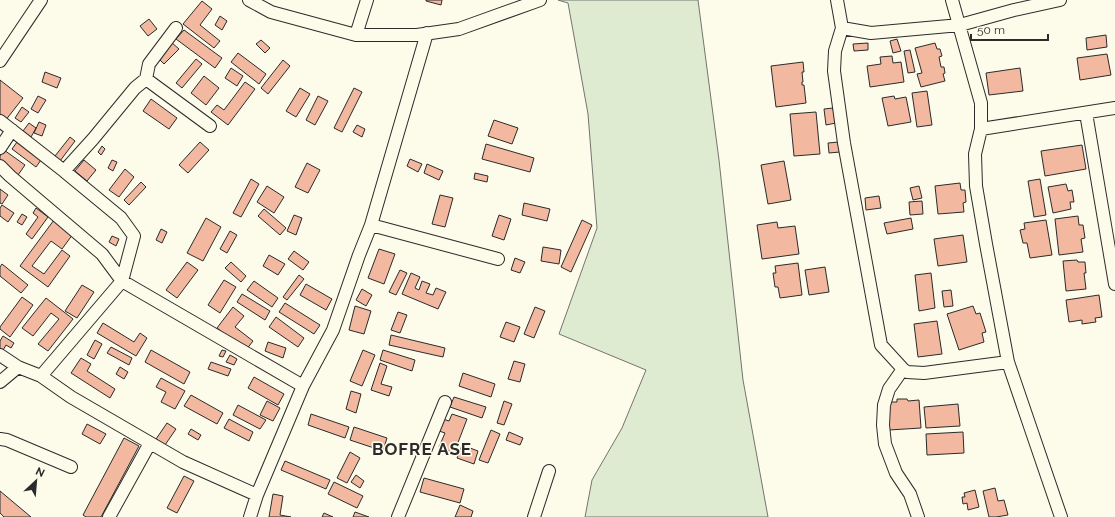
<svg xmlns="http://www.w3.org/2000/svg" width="1115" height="517" font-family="Raleway,sans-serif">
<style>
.green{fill:#deebd1;stroke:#74746e}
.building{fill:#f2b8a0;stroke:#2b2b2b}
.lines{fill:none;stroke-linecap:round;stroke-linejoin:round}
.minor-casing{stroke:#2b2b2b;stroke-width:14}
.minor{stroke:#fdfbea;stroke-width:12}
.labels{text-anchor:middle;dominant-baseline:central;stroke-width:3;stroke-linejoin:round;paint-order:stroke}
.district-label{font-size:17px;font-weight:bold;letter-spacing:1px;fill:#2b2b2b;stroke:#fdfbea}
</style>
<rect width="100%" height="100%" fill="#fdfbea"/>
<path class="green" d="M558,0H698L719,160L743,380L768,517H585L592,480L622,428L646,370L559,334L597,228L588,114L568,3Z"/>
<path class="building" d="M426,0H442L441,5L426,1Z
M202,1L212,9L200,25L220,41L214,48L183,24Z
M220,16L227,21L222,30L215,25Z
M149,19L157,29L148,36L140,26Z
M184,30L222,58L215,68L176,39Z
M1106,35L1107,47L1087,50L1086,38Z
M897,39L901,51L893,53L890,41Z
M261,40L270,48L265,53L256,44Z
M171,42L179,49L164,64L156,56Z
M868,43V50L854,51L853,44Z
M935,43L937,49H940L942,56L939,57L941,67H944L945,73L943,74L945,81L921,87L917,74L922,73L915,48Z
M910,50L915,72L908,73L904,51Z
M238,53L266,74L259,84L231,62Z
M1107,54L1111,75L1080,80L1077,58Z
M892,56L893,63L901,62L904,82L870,87L867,66L881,64L880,57Z
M196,59L202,64L182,88L176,83Z
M283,60L290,66L268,94L261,88Z
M803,62L804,72H802L803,82H802V85H804L806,103L776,107L771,66Z
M231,68L243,76L237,86L225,78Z
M1020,68L1023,91L989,95L986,73Z
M45,72L61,78L57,88L42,82Z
M204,76L219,88L206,105L191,93Z
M0,80L23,98L5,121L0,117Z
M245,82L255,89L228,125L211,112L217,105L224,110Z
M300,88L310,94L296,117L286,111Z
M354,88L362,92L342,132L334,128Z
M927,91L932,125L917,127L912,93Z
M38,96L46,100L38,113L31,109Z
M318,96L328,101L315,125L306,120Z
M894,96L895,99L906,97L911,122L888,126L882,98Z
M151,99L177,118L169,129L143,111Z
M22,107L29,112L21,122L15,118Z
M833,108L836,123L826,125L824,109Z
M816,112L820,154L794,156L790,114Z
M494,120L518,128L512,144L488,136Z
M39,122L46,125L42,136L34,133Z
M29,123L36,128L31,137L23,131Z
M357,125L365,129L362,137L353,132Z
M70,137L75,141L60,161L55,156Z
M17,142L41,160L36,167L12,149Z
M200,142L209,150L188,173L179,165Z
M839,142L840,152L829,153L828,143Z
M486,144L534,158L530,172L482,159Z
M1082,145L1086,169L1045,176L1041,151Z
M102,146L105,149L101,155L98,152Z
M4,150L25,165L18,175L0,162V156Z
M410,159L422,164L418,172L407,166Z
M84,160L96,170L87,181L75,171Z
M112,160L117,162L113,171L108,168Z
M784,161L791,200L768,204L761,165Z
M307,163L320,170L308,193L295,187Z
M427,164L443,171L439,180L424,173Z
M125,169L134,177L119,197L109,190Z
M475,173L488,176L487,182L474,179Z
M251,179L259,184L241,217L233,213Z
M1040,179L1046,215L1034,217L1028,181Z
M141,182L146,187L129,205L124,200Z
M960,183L961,190H965L966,202L963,203L964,212L938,214L935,186Z
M1066,184L1068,191L1072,190L1074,202H1070L1071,209L1053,213L1048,187Z
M267,186L284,197L274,213L257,202Z
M919,186L922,198L913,200L910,188Z
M0,189L8,195L2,204L0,203Z
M440,195L453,198L445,227L432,224Z
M879,196L881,208L866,210L865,198Z
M922,201L923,214L910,215L909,202Z
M524,203L550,209L547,221L522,215Z
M2,205L14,213L8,222L0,216V208Z
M36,208L48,217L32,239L26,234L38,217L33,213Z
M264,209L286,228L280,235L258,216Z
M22,214L27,217L22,225L17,222Z
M294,215L302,218L296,235L287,231Z
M499,215L511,219L504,240L492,236Z
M1078,216L1079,225H1083L1085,238L1081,239L1083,252L1059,255L1055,219Z
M206,218L221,227L203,261L187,253Z
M911,218L913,229L887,234L884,223Z
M54,220L73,234L62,249L51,241L32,266L44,274L62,250L70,256L48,287L20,266Z
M582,220L592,225L571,272L561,267Z
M1046,220L1052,255L1030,258L1027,243H1023L1020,230L1025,229L1024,223Z
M777,222L778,228L795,226L799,254L762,259L757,225Z
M161,229L167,232L162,243L156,240Z
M230,231L237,235L227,253L220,249Z
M963,235L967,262L938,266L934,239Z
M112,236L119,239L116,246L109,242Z
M543,247L561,250L559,264L541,261Z
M379,249L395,254L384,284L368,278Z
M294,251L309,262L303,270L288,259Z
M269,255L285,264L278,275L263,266Z
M515,258L525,262L520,273L511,270Z
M1077,260L1078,262H1085L1086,273H1084L1086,289L1066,291L1063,261Z
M187,262L198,270L177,298L166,290Z
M231,262L246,276L241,282L225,268Z
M798,263L802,295L780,298L778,287H775L773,273H776L775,266Z
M2,264L28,285L21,293L0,276V267Z
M825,267L829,292L809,295L805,270Z
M400,270L407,273L396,295L389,292Z
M411,273L420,277L415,288L419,290L422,281L430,284L426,293L433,295L436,288L446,292L438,309L402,294Z
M931,273L935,308L919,311L915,275Z
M299,275L304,279L287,300L283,297Z
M224,280L236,287L220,313L208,305Z
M254,281L278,298L272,307L247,290Z
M306,284L332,299L326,310L300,295Z
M82,285L94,292L77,318L65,311Z
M362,289L372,295L366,306L356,300Z
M951,290L953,306L944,307L942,291Z
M242,294L270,311L265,320L237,302Z
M1099,295L1102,317L1095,318L1096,322L1082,324V320L1069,322L1066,300Z
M22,297L33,305L10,337L0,329V327Z
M46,298L73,319L48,351L38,344L59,319L51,313L33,336L22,328Z
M285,303L320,325L314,334L279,312Z
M355,306L371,311L364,334L349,330Z
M973,306L976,314L980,313L986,332L982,333L984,342L959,350L947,314Z
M233,307L244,316L235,327L253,341L246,350L217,328Z
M535,307L545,311L534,338L524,334Z
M398,312L407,315L400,333L391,330Z
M276,317L304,338L298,347L269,327Z
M937,321L942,354L918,357L914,324Z
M506,322L520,327L514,342L500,337Z
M103,323L134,342L140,333L147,338L136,356L97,333Z
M391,335L445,348L443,357L389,345Z
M3,336L14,343L11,348L6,345L2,352L0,350V341Z
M95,340L102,344L94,359L87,355Z
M268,342L286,348L283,358L265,351Z
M111,347L132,358L129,365L107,353Z
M151,350L190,372L184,384L145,362Z
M222,350L226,351L223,357L219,356Z
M363,350L375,355L362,386L350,381Z
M383,350L415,360L412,371L380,360Z
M230,355L237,359L234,365L226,362Z
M81,358L91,364L87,371L115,389L110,398L71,373Z
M514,361L525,364L520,382L508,379Z
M211,362L231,369L228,376L208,369Z
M380,363L387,366L381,384L392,387L389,396L371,390Z
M120,367L128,372L124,379L116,374Z
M463,373L495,384L491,397L459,386Z
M254,377L284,394L278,405L248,388Z
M161,378L185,391L175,409L161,402L166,392L156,387Z
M351,391L361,394L356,413L346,409Z
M191,395L223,413L217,424L184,406Z
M454,397L486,407L482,418L450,407Z
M897,399H907L908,401L919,400L921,428L889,430L888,402H897Z
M267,401L280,408L273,421L260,415Z
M504,401L512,404L504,425L497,423Z
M958,404L960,426L926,428L924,407Z
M238,405L266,420L260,429L233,415Z
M311,414L349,427L345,438L308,425Z
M452,414L467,419L454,453L439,447L445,433L439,431L443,419L449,421Z
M229,419L253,432L249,441L224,428Z
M167,423L176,429L165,445L156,439Z
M87,424L106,434L100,444L82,434Z
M354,427L387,438L383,451L350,440Z
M191,429L201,435L198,440L188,434Z
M491,430L500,434L488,463L479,460Z
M509,432L523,438L520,445L506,440Z
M963,432L964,453L927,455L926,434Z
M124,438L139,446L101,517H86L83,515Z
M462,445L478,451L474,464L457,458Z
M350,452L360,458L347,483L337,478Z
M285,461L330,480L326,489L281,470Z
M356,475L364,481L360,488L351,482Z
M184,476L194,481L177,513L167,508Z
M424,478L464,489L460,503L420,492Z
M334,482L363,496L357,508L328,494Z
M995,488L998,501L1004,500L1008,515L996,517H989L983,491Z
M975,490L979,507L968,510L967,503L963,504L962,497H965L964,493Z
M0,491L31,517H4L0,513Z
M273,494L283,496L280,515L291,517H269Z
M460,505L473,511L471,517H455Z
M355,512L369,517H353Z
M324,513L333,517H322Z"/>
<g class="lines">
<g class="minor-casing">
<path id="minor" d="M249,0L271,12L356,35L367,0
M837,0L842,28L835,51L834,71L844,143L881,345L903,369L907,372L924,373L1008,362
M952,0L981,103V129L975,154L976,186L986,244L1008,362L1061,517
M842,28L871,33L960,25L1014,10L1060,0
M356,35H417L459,29L540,0
M0,61L41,0
M146,79L149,64L176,28
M1086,113L1115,284
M0,121L64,171L121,218L134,236L122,281L41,376
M981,129L1115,108
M0,148L12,130
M0,166L10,176L102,254L122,281L303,386L333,330L359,255L371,225L498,259
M64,171L93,139L135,88L146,79L210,126
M371,225L427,33
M0,355L18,367L41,376L71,397L183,462L257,495
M903,369L889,389L884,405L883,425L885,444L896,473L910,494L918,517
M0,382L18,367
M0,439L7,440L71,467
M109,517L150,443
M250,517L257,495L303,386
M398,517L445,402
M534,517L549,471"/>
</g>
<use href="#minor" class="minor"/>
</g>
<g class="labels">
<g class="district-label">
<text x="422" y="449">BOFRE ASE</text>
</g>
</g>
<g transform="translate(36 481) rotate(26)" stroke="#fdfbea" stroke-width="3" paint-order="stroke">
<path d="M0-3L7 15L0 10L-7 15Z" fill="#2b2b2b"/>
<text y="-6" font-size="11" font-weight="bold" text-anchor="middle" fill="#2b2b2b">N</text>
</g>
<path d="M971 34v6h77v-6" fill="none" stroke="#2b2b2b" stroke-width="2"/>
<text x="977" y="34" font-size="12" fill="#2b2b2b" stroke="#fdfbea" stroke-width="3" paint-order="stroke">50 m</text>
</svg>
